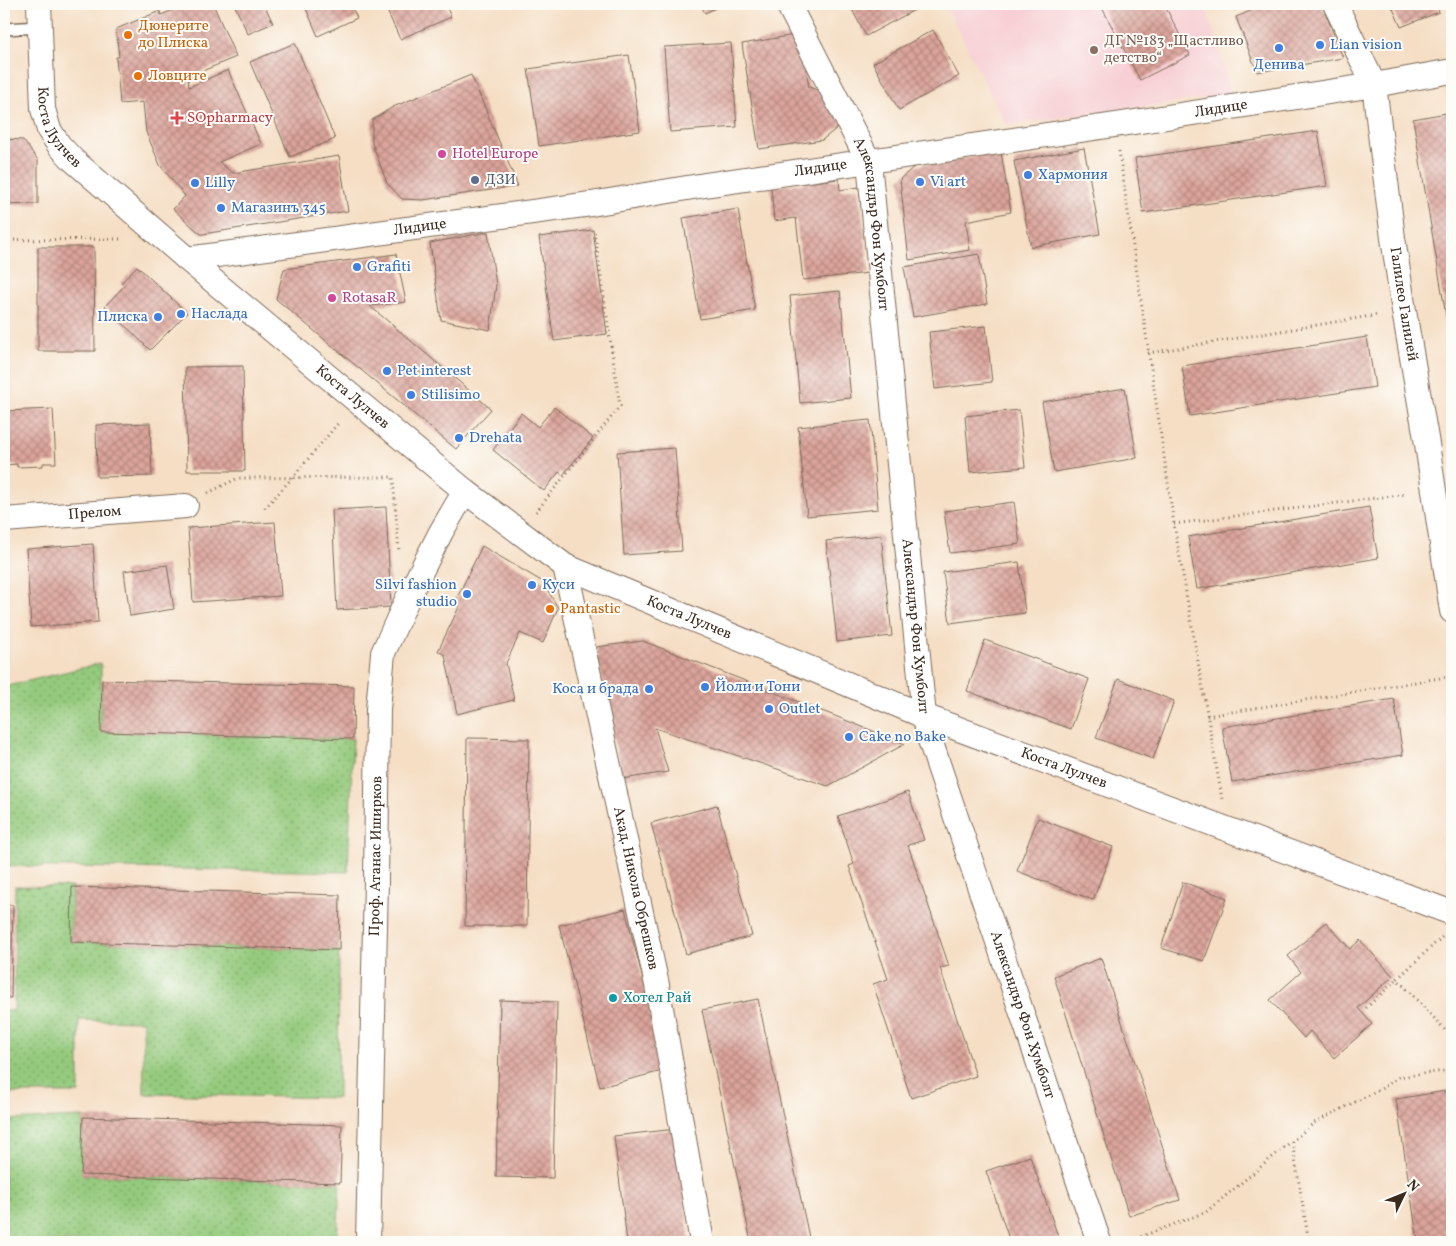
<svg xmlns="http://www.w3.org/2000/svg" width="1456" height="1246" font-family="Vollkorn,serif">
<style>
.built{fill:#f7cfd4}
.park{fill:url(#park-dots);stroke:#687a4e}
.building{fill:url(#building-cross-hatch)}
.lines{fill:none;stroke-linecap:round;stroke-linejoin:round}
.service-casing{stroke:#7c6958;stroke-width:14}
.minor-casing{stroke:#7c6958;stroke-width:26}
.path{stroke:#7c6958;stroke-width:3;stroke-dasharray:1 4;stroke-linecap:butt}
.service{stroke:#fff;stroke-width:11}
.minor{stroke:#fff;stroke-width:24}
.food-dot{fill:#e8710a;stroke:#fdfcf7;stroke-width:2}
.shop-dot{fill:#3f7fe0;stroke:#fdfcf7;stroke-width:2}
.education-dot{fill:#8d6e63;stroke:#fdfcf7;stroke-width:2}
.health-dot{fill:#e0444e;stroke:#fdfcf7;stroke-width:2}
.hotel-dot{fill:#d1479c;stroke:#fdfcf7;stroke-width:2}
.service-dot{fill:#5c6f8a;stroke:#fdfcf7;stroke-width:2}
.culture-dot{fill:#0f9aa8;stroke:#fdfcf7;stroke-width:2}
.labels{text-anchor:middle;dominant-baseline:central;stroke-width:4;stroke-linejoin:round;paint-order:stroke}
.food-label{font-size:15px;fill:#c56008;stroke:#fdfcf7;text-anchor:start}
.education-label{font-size:15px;fill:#785e54;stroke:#fdfcf7;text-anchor:start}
.shop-label{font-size:15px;fill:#366cbe;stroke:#fdfcf7;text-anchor:start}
.street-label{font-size:15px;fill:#3b2a1e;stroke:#fdfcf7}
.health-label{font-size:15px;fill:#be3a42;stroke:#fdfcf7;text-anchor:start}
.hotel-label{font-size:15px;fill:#b23c85;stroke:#fdfcf7;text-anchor:start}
.service-label{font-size:15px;fill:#4e5e75;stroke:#fdfcf7;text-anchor:start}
.culture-label{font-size:15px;fill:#0d838f;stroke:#fdfcf7;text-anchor:start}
</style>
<defs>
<pattern id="park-dots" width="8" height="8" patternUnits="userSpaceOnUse" patternTransform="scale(1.25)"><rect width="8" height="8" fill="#94ca7d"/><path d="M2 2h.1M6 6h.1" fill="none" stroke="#7aa466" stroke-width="1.8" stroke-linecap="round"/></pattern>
<pattern id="building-cross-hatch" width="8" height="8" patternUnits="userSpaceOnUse" patternTransform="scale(1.25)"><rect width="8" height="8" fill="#dba49b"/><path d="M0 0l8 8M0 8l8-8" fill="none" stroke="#b3867e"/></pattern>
</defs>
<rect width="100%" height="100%" fill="#fdfcf7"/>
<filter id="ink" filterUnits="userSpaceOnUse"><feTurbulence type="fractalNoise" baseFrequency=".02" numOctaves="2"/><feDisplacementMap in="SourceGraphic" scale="10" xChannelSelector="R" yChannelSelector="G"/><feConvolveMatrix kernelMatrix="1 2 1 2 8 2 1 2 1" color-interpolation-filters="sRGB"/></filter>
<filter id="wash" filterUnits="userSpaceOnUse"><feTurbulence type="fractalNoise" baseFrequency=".0096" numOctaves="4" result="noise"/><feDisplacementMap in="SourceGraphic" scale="20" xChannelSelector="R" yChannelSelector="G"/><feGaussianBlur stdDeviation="1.12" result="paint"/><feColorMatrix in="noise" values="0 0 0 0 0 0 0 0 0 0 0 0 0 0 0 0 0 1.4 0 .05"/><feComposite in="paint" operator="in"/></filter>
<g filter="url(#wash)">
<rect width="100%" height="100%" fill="#f5dec4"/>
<path class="built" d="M945,4H1212L1206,6L1232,95L1006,125Z"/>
<path class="park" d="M101,663V732L353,739L348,872L4,866V687Z
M15,886L72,887L71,942L339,950L338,1098L144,1094L143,1021L79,1020V1093H4V1010L14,1011Z
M83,1117L82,1175L340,1183L337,1242H4V1120Z"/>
<g id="blocks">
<path class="building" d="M188,4H213L236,57L188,77L189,87L228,70L261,144L219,162L233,173L339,156L348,211L203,234H201L195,229L173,209L185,196L160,165L146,132L143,102L120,104L116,57H119L116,29L160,11L161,15Z
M234,4H264L273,23L248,34Z
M304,4H350L357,18L318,36Z
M384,4H445L451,17L400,39Z
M700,4H723L705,13Z
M849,4H918L920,7L866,36Z
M1100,4H1164L1190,55L1140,80Z
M1267,4H1322L1343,58L1257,72L1236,17Z
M1391,4H1436L1439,12L1401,27Z
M933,30L959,76L899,110L873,63Z
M800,34L809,87L831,95L842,124L822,140L759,149L742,44Z
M295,43L335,139L290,157L250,62Z
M731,43L737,127L670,132L664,47Z
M629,55L640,131L539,146L528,69Z
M471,75L518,186L423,200L402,199L387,183L372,143V120L393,107Z
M1452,112V346H1451L1413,119Z
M1318,131L1327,186L1143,213L1135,158Z
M4,139L23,140L38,160V204L4,205Z
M1084,148L1100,234L1031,247L1014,161Z
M1001,152L1011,212L966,221L970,250L909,260L900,179L915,166Z
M839,179L840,190L859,187L869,273L803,280L796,218L774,221L771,187Z
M738,209L755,310L700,319L683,218Z
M593,230L607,334L554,341L539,237Z
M488,232L496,285L490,330L441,320L430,243Z
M38,247H94L95,351H38Z
M396,254L406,302L370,306L491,409L456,449L276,299L284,269Z
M979,254L987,304L913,317L904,267Z
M137,266L187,313L150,350L105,306L124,286L121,283Z
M840,291L851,398L800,403L790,296Z
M986,326L992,382L935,389L929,332Z
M1367,337L1375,387L1190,416L1182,366Z
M243,366L245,471H187L185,367Z
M1125,388L1137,458L1054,472L1042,402Z
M554,407L593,438L563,475L559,472L544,491L493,450L521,413L538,427Z
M53,409L56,463H43V466L17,467V464L4,465V411Z
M1019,410L1025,467L970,472L965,416Z
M870,420L878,509L807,516L798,427Z
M150,423L152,476L97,477L96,425Z
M675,448L682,551L624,555L617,452Z
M1014,502L1020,544L950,553L944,511Z
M386,507L391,607L337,610L332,510Z
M1369,507L1378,558L1197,589L1188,537Z
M275,522L281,596L193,602L188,528Z
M881,535L892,636L837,642L826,541Z
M93,544L98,622L31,627L26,549Z
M482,546L543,582L558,608L543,643L520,633L506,663L514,700L457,714L445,655L438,651L459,607L454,604Z
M1019,562L1025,613L950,623L943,572Z
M167,565L174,609L130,616L124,571Z
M4,630H5L7,661H4Z
M985,640L1089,679L1071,729L967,691Z
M643,641L845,720L905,744L828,786L655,728L668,772L622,779L596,647Z
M1118,679L1174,701L1153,759L1096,738Z
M102,680L354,686L353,739L101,732Z
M1394,699L1403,755L1232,782L1222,727Z
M467,738L529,739L527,926H465Z
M908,792L924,840L908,845L949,966L940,968L976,1076L911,1098L873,984L888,979L849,866L854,864L838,816Z
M717,805L752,936L686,954L651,823Z
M1038,818L1113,847L1093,900L1017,871Z
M1183,882L1227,898L1204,961L1161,948Z
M72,887L340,895L339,950L71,942Z
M4,905H13L11,998H4Z
M625,909L666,1070L600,1087L559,925Z
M1326,922L1350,949L1360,940L1393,976L1358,1008L1372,1024L1334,1058L1310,1031L1304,1038L1270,1000L1301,972L1288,956Z
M1101,958L1180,1200L1129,1216L1054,976Z
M758,999L810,1242H751L702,1010Z
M500,1000L557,1002L553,1178L496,1177Z
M1452,1090V1239L1429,1242H1418L1396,1099Z
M83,1117L342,1125L340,1183L81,1175Z
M676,1129L690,1242H627L614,1136Z
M1030,1156L1060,1242H1010L986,1171Z"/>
</g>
</g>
<g filter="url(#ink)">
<use href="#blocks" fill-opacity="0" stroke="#7c6958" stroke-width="1"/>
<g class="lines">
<g class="service-casing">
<path id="service" d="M4,29L40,27"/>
</g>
<g class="minor-casing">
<g id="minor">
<path id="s1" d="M39,4L43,109L49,130L59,145L73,160L187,259L465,491L565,566L924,716L1452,913"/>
<path id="s2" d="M788,4L869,162L924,716L930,740L1099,1242"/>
<path id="s3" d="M1335,4L1374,85L1393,238L1404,311L1427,444L1452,611"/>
<path id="s4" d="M187,259L591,204L705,185L1115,125L1374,85L1452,71"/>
<path id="s5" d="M4,520L186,506"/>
<path id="s6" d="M565,566L657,985L702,1242"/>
<path id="s7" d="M368,1242L376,881L378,709L383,653L410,593L441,532L465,491"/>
</g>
</g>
<path class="path" d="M1119,151L1174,524L1222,799
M4,240L121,239
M1148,353L1377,315
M208,493L238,478L393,477L399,552
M265,508L293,477L340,421
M536,512L620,406L594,229
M1174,524L1407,494
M1207,716L1452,676
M1442,937L1397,979L1452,1037
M1366,1008L1397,979
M1292,1142L1309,1242
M1127,1242L1206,1212L1314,1123L1381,1089L1399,1077L1452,1070"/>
<use href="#service" class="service"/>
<use href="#minor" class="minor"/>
</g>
</g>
<g class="food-dot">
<circle cx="128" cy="35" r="5"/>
<circle cx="138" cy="76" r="5"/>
<circle cx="550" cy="609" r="5"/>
</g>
<g class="shop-dot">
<circle cx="1320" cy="45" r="5"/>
<circle cx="1279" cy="48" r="5"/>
<circle cx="1028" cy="175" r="5"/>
<circle cx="920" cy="182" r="5"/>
<circle cx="195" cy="183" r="5"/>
<circle cx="221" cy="208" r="5"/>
<circle cx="357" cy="267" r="5"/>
<circle cx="181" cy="314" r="5"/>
<circle cx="158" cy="317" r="5"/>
<circle cx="387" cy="371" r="5"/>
<circle cx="411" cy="395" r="5"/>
<circle cx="459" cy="438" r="5"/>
<circle cx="532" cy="585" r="5"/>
<circle cx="467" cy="594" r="5"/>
<circle cx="705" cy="687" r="5"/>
<circle cx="649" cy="689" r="5"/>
<circle cx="769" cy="709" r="5"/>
<circle cx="849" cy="737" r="5"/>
</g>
<circle class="education-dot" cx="1094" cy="50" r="5"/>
<path class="health-dot" d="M174.5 110.5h5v5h5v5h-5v5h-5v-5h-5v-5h5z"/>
<g class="hotel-dot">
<circle cx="442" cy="154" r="5"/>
<circle cx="332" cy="298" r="5"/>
</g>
<circle class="service-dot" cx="475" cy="180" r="5"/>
<circle class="culture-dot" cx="613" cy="998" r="5"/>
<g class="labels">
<g class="food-label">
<text x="138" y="26">Дюнерите<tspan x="138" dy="17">до Плиска</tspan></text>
<text x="148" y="76">Ловците</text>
<text x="560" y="609">Pantastic</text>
</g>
<g class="education-label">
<text x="1104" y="41">ДГ №183 „Щастливо<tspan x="1104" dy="17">детство“</tspan></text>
</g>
<g class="shop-label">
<text x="1330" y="45">Lian vision</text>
<text x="1279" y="65" text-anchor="middle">Денива</text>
<text x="1038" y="175">Хармония</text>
<text x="930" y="182">Vi art</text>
<text x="205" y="183">Lilly</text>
<text x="231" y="208">Магазинъ 345</text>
<text x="367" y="267">Grafiti</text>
<text x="191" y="314">Наслада</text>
<text x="148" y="317" text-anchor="end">Плиска</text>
<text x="397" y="371">Pet interest</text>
<text x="421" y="395">Stilisimo</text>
<text x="469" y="438">Drehata</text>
<text x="457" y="585" text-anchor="end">Silvi fashion<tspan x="457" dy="17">studio</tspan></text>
<text x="542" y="585">Куси</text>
<text x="715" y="687">Йоли и Тони</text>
<text x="639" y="689" text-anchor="end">Коса и брада</text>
<text x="779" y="709">Outlet</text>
<text x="859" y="737">Cake no Bake</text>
</g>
<g class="street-label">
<text stroke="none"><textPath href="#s4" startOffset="1045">Лидице</textPath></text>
<text stroke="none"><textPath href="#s1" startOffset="128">Коста Лулчев</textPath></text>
<text stroke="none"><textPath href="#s4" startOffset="640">Лидице</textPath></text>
<text stroke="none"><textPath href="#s2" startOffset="239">Александър Фон Хумболт</textPath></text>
<text stroke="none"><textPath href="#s4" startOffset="235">Лидице</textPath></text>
<text stroke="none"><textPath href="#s3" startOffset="311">Галилео Галилей</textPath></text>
<text stroke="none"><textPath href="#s1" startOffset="532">Коста Лулчев</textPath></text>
<text stroke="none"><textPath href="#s5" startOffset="91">Прелом</textPath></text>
<text stroke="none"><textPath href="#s1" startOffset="938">Коста Лулчев</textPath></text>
<text stroke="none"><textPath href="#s2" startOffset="644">Александър Фон Хумболт</textPath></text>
<text stroke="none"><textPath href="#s1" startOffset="1342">Коста Лулчев</textPath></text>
<text stroke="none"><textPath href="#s7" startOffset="386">Проф. Атанас Иширков</textPath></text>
<text stroke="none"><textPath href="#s6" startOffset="330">Акад. Никола Обрешков</textPath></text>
<text stroke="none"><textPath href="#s2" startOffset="1049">Александър Фон Хумболт</textPath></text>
</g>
<g class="health-label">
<text x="187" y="118">SOpharmacy</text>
</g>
<g class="hotel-label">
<text x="452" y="154">Hotel Europe</text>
<text x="342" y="298">RotasaR</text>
</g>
<g class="service-label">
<text x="485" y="180">ДЗИ</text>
</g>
<g class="culture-label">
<text x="623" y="998">Хотел Рай</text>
</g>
</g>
<rect width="1456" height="1246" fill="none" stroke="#fdfcf7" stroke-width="20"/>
<g transform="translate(1404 1194) rotate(47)" stroke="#fdfcf7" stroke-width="4" paint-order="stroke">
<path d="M0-4L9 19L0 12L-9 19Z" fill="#3b2a1e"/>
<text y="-8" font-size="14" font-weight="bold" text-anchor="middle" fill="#3b2a1e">N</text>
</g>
</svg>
